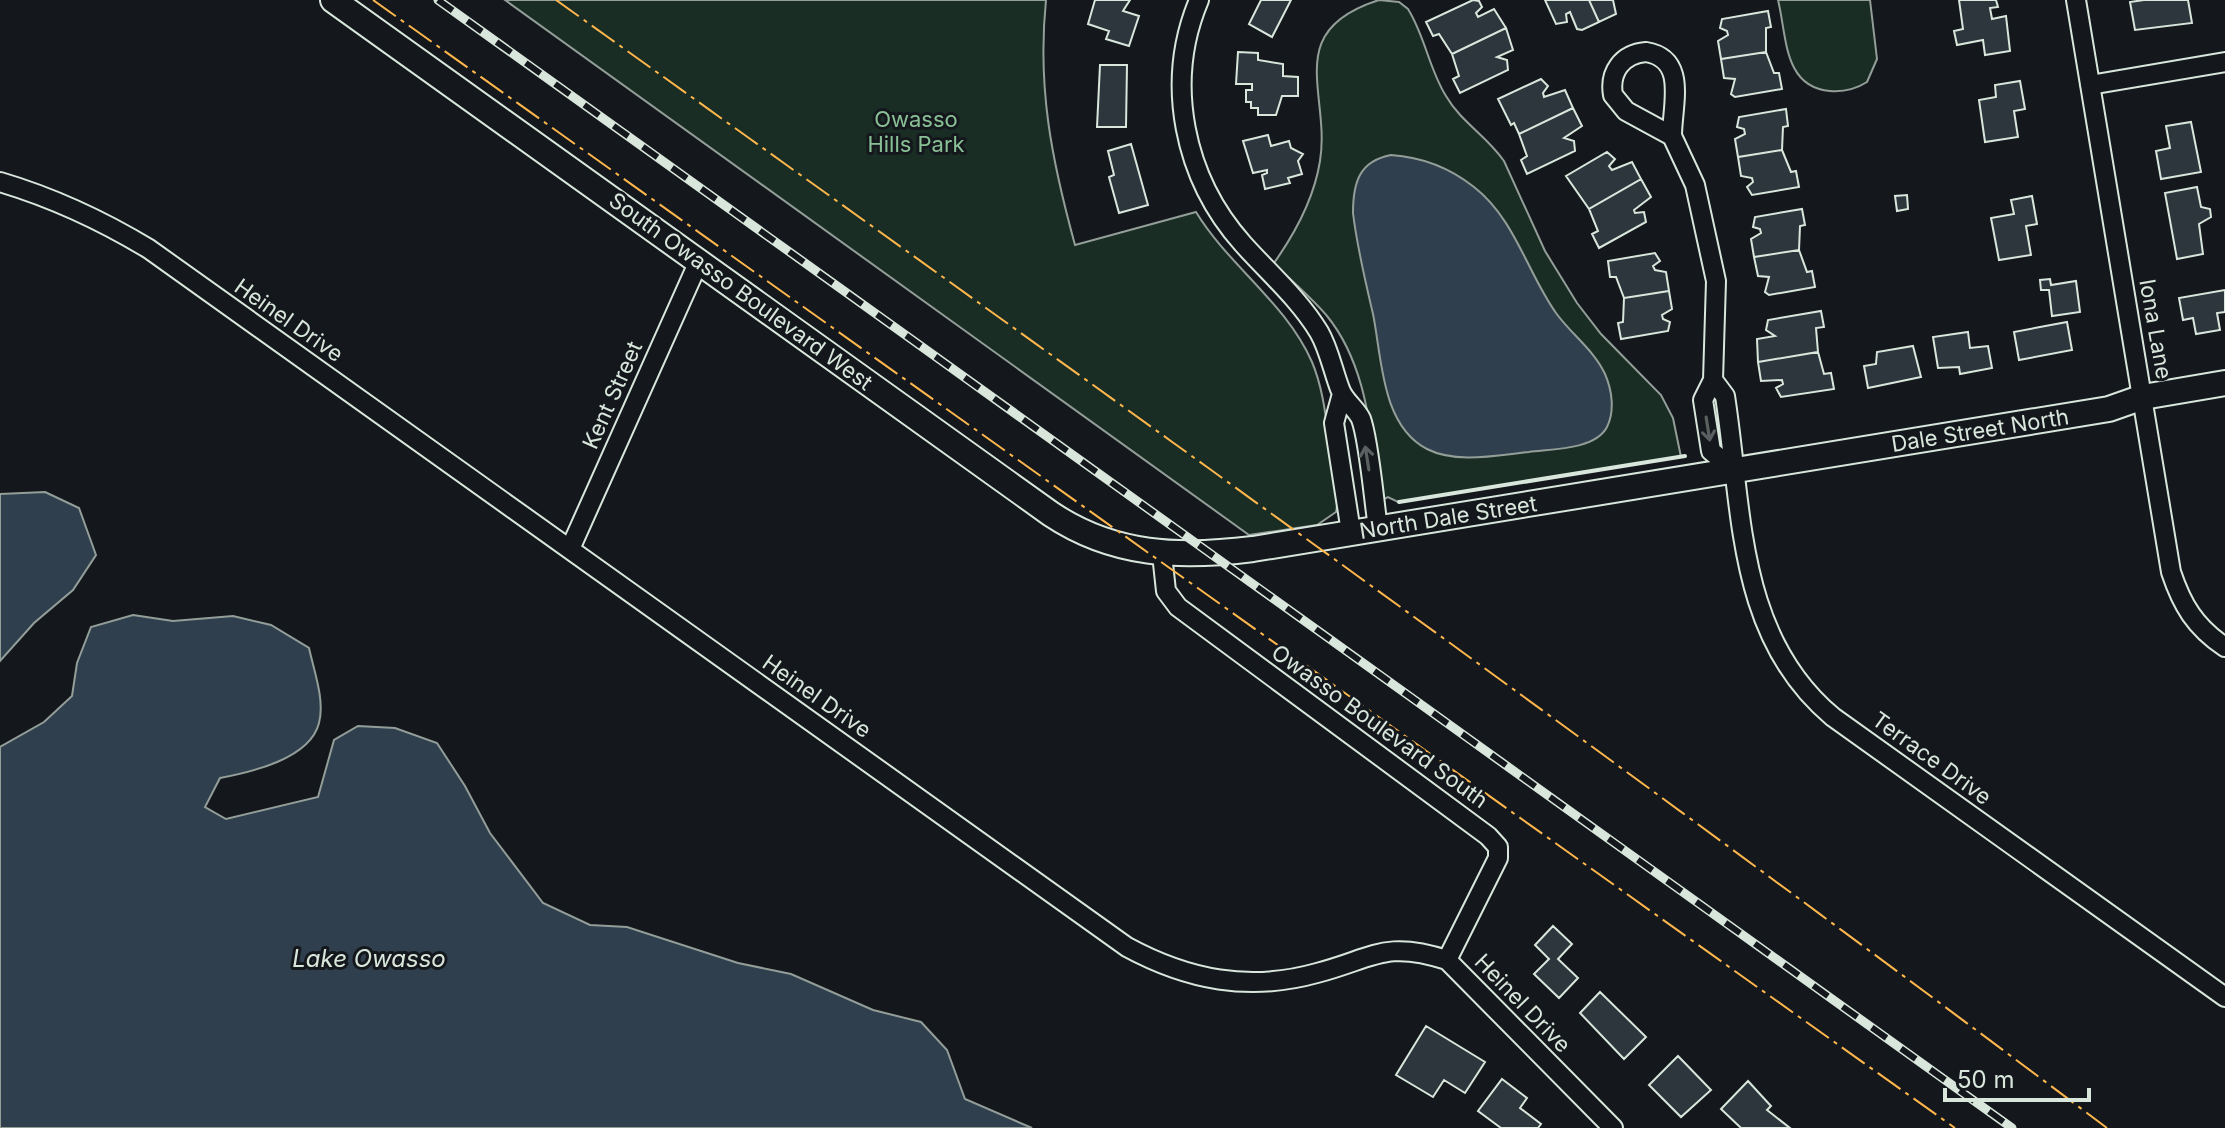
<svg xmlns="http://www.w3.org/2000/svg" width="2225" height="1128" font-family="Inter,sans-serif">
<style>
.green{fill:#1a2d24;stroke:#939e99;stroke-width:2}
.water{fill:#2f3f4d;stroke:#939e99;stroke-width:2}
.building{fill:#2c363c;stroke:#d8e6dc;stroke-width:2}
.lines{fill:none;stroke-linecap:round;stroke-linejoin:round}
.street-casing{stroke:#d8e6dc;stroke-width:22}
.secondary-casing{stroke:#d8e6dc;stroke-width:28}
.street{stroke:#14181c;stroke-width:18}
.secondary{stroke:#14181c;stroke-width:24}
.rail-casing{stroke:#d8e6dc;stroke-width:9}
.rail{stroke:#14181c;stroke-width:6;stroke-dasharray:18;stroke-linecap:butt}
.wall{stroke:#d8e6dc;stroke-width:4}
.power{stroke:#ffb74d;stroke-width:2;stroke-dasharray:28 6 4 6;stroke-linecap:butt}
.oneway{stroke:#59605f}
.labels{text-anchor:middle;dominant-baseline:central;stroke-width:6;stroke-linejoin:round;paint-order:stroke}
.park-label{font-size:22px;fill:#8ac095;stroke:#14181c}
.street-label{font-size:22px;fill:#d8e6dc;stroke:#14181c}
.water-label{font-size:24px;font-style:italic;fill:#d8e6dc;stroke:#14181c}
</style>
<rect width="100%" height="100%" fill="#14181c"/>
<path class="green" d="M505,0H1046C1037,88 1052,161 1075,245L1196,212C1229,266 1286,303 1312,362C1323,388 1326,418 1330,446C1334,467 1341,491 1336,512L1317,525L1249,535Z
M1379,0L1399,2L1408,9C1425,36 1429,69 1446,96C1461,122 1487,136 1504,161L1545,251L1577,303L1601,334L1661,395L1673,418L1681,457L1398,502L1388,497L1382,500C1371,438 1368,366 1327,316C1311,297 1291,281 1274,263C1296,232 1314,199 1320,161C1331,94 1281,31 1379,0Z
M1778,0H1870L1877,59L1867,82C1856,89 1843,92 1830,91C1783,87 1787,36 1778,0Z"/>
<path class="water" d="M1391,155C1421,157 1450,168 1474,187C1515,219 1527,272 1556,313C1571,334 1594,350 1605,374C1612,390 1615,411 1607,427C1595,450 1551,449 1529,452C1498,455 1456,464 1427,449C1381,425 1382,358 1373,314C1365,280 1357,247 1353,213C1353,183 1359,161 1391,155Z
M45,492L79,508L96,555L73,590L34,623L0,661V494Z
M133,615L173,621L233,616L271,625L309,648C314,671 325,700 319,723C310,759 251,772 220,778L205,807L226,819L318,797L334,740L358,726L395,728L437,743L465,786L490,833L543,903L590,925L627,927L738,963L791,974L873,1010L921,1022L947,1050L965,1099L1032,1128H0V747L44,722L72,696L77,663L91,627Z"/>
<path class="building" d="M1095,0H1130L1123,11L1139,16L1129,46L1106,39L1109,31L1088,24Z
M1261,0H1291L1272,37L1249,24Z
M1473,0L1479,1L1482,7L1476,13L1478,17L1494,9L1506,28L1452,54L1439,34L1433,36L1426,22Z
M1545,0H1589L1599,22L1582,30L1577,29L1570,12L1566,14L1567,22L1556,24Z
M1589,0H1613L1616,14L1599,22Z
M1959,0H1996L1998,7L1990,8L1992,19L2006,16L2010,51L1985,55L1983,40L1957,45L1954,31L1963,29Z
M2144,0H2188L2192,23L2135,30L2130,2Z
M1768,11L1771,27L1766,28V52L1721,59L1718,41L1728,35L1727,31L1720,28L1722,19Z
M1506,28L1513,50L1497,57L1507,60L1508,70L1460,93L1453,79L1459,76L1452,54Z
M1238,52L1258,53V60L1283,64V76L1298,77V96H1282L1276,115H1258V108H1251V102H1246V90H1252V84H1236Z
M1766,52L1774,73H1779L1782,89L1735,97L1731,94L1735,79L1724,78L1721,59Z
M1100,65H1127L1126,127H1097Z
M1541,79L1548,86L1543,93L1544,97L1565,90L1573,108L1519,134L1514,123L1511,125L1498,99Z
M2020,81L2025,109L2014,111L2018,137L1985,142L1979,100L1996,97L1995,85Z
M1573,108L1582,126L1564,138L1574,141L1575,151L1527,174L1521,160L1527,156L1519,134Z
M1786,109L1788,126L1783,127L1782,150L1738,157L1735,139L1745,134L1744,129L1737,127L1739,117Z
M2191,122L2201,172L2161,179L2156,151L2170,148L2166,126Z
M1268,135L1271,146L1289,141L1291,148L1303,154L1298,161L1302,174L1288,178L1290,183L1265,189L1262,175L1267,173V170L1253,173L1243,141Z
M1131,144L1148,205L1119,213L1109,177L1114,175L1108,151Z
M1782,150L1791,172L1796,171L1799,187L1752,195L1747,187L1753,182L1752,178L1741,176L1738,157Z
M1607,152L1615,159L1609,166L1612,170L1632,162L1641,179L1589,209L1566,176Z
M1641,179L1651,197L1634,210L1635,213L1644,212L1646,222L1599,248L1592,234L1598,231L1589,209Z
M2197,187L2201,207L2210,209L2211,217L2199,224L2203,254L2177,259L2165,193Z
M1907,195L1908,209L1897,211L1895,196Z
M2032,196L2037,224L2026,226L2031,255L1999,260L1991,218L2014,214L2011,200Z
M1802,209L1805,225L1800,226L1799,250L1754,257L1751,239L1761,233L1760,229L1753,227L1755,217Z
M1799,250L1807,272L1812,271L1815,287L1769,295L1765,292L1769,277L1758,276L1754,257Z
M1655,253L1660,261L1653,266L1655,270L1666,272L1669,291L1624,298L1616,277H1610L1608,261Z
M2050,279L2051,285L2076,281L2080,312L2052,316L2049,290H2041L2040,280Z
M2225,290V312L2217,313L2220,330L2196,334L2193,318L2183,320L2179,298Z
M1669,291L1672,309L1662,315L1663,319L1670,322L1668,331L1621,339L1618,323L1623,322L1624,298Z
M1821,311L1824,327L1816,328L1818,352L1758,362L1757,339L1775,336L1766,330L1768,320Z
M2067,322L2072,350L2019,360L2014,332Z
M1968,332L1970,348L1988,346L1992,368L1960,374L1959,367L1938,368L1933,337Z
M1913,346L1921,377L1868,388L1864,366L1876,364L1877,352Z
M1818,352L1824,374L1831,373L1834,389L1781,397L1776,388L1783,384L1782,380L1761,381L1758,362Z
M1553,926L1572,944L1558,959L1578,978L1559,998L1534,974L1549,959L1535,945Z
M1600,992L1646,1037L1624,1059L1580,1013Z
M1426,1026L1485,1062L1465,1093L1444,1080L1433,1097L1396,1075Z
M1678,1056L1711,1090L1681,1117L1649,1085Z
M1502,1079L1527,1098L1520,1108L1541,1124L1538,1128H1501L1478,1111Z
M1748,1081L1771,1106L1767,1110L1790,1128H1741L1721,1109Z"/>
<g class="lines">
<g class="street-casing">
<path id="street" d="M1199,0C1164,83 1184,178 1243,244C1269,273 1299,299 1319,332C1329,349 1333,371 1340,389C1344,401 1356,408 1361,419C1369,440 1374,502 1378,528
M2076,0L2171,572C2182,605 2195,627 2225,647
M1646,52C1688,59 1672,105 1672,136L1626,111L1613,95C1609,72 1622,54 1646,52Z
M2090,85L2225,62
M1672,136L1695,185L1716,281L1713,380L1703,400L1711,451L1734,470
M0,182C54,198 101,220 149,249L1127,947C1188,980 1249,992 1317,973C1374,958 1385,940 1447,960L1613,1128
M1713,380L1725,396C1743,511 1736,636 1833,717L2225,997
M1342,394L1334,423L1351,532
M570,549L699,261
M1162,554L1166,591L1178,607L1488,836L1498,847V858L1447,960"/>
</g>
<g class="secondary-casing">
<path id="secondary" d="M333,0L1051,514C1114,556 1180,558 1253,549L2109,409L2143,397L2225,383"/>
</g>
<use href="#street" class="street"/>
<use href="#secondary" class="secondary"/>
<g class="rail-casing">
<path id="rail" d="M438,0L2012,1128"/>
</g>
<use href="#rail" class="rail"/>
<path class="wall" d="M1399,502L1685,456"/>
<path class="power" d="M373,0L1955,1128
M556,0C1076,372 1596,744 2107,1128"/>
</g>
<defs><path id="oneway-shaft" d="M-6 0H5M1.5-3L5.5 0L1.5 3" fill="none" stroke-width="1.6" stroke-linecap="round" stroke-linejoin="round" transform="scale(2)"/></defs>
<g class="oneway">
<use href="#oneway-shaft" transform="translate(1708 429) rotate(81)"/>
<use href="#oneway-shaft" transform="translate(1367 458) rotate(-99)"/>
</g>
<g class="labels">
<g class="park-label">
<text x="916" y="119">Owasso<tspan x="916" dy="25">Hills Park</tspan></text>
</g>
<g class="street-label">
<text transform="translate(741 291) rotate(36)">South Owasso Boulevard West</text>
<text transform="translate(289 320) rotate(35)">Heinel Drive</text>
<text transform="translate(2156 329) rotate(80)">Iona Lane</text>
<text transform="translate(612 395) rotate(-66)">Kent Street</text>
<text transform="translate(1980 430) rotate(-9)">Dale Street North</text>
<text transform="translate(1448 517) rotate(-9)">North Dale Street</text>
<text transform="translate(817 696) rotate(35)">Heinel Drive</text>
<text transform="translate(1380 726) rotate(36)">Owasso Boulevard South</text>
<text transform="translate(1932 758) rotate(36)">Terrace Drive</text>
<text transform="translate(1523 1003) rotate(46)">Heinel Drive</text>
</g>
<g class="water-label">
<text x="369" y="958">Lake Owasso</text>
</g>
</g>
<path d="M1945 1088v12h144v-12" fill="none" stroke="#d8e6dc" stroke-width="4"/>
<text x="1957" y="1088" font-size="24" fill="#d8e6dc" stroke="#14181c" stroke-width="6" paint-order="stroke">50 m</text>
</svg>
